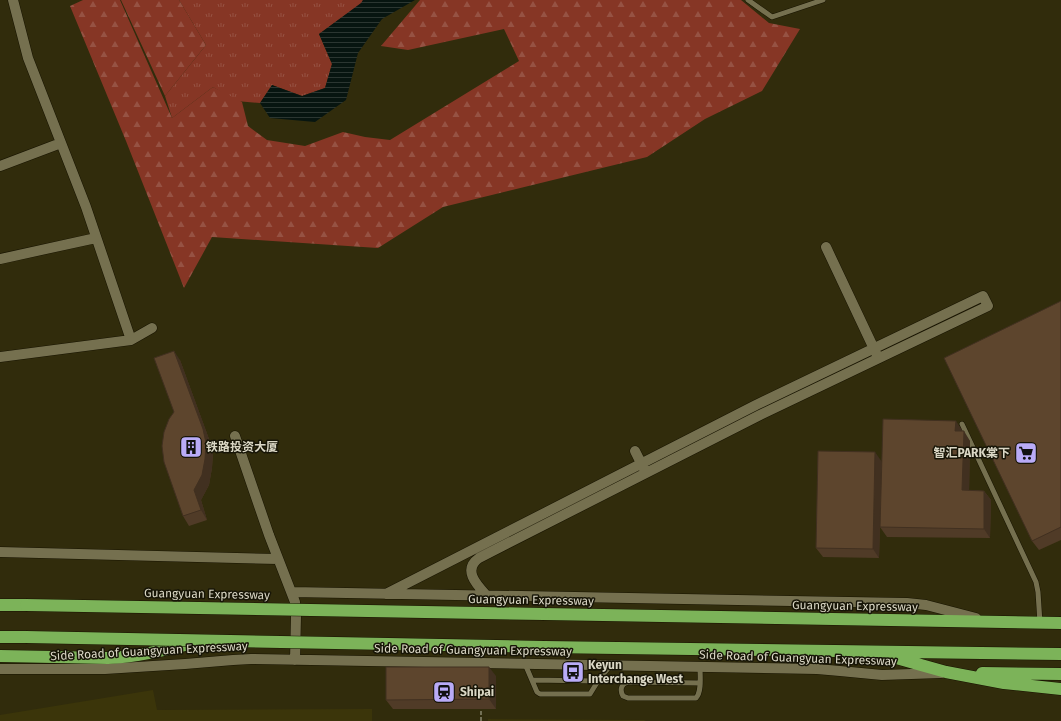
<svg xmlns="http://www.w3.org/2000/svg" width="1061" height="721" font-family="'Fira Sans','Noto Sans SC',sans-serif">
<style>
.built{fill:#3b350a}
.grass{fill:url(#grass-tufts)}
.forest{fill:url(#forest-firs)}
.water{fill:url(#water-rules)}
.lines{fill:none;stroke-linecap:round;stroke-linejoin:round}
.lane-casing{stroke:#181400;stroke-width:6}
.street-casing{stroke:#181400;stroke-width:11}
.highway-casing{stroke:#181400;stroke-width:13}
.path{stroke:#89866d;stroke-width:1.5;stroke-dasharray:4 2;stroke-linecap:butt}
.lane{stroke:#75704f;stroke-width:5}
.street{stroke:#75704f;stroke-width:10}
.highway{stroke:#7cb359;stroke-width:12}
.highway-bridge-casing{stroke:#181400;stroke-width:13;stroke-linecap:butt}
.highway-bridge{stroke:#7cb359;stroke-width:12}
.wall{fill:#503b27}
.shaded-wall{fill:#413020}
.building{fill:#5d452d;stroke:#413020}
.labels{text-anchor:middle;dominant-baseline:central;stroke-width:3;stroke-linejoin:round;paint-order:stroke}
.poi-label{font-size:12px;font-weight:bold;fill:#dad7c5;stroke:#171507;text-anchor:start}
.street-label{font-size:12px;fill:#dad7c5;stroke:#171507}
</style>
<defs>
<pattern id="grass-tufts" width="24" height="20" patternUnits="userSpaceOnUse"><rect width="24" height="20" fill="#863625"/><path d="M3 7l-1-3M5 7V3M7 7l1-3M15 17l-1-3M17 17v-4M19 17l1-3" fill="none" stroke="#965243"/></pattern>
<pattern id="forest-firs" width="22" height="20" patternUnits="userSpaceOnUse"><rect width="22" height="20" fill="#863625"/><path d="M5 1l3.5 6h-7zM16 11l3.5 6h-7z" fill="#965243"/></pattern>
<pattern id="water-rules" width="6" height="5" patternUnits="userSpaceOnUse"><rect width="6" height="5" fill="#071510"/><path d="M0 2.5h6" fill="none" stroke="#2b3631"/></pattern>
</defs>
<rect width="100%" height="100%" fill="#312c0c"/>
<path class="built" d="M153,690L157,710L372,709V721H0V715Z
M488,719L644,720L646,721H488Z"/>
<path class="grass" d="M179,0H363L362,3L319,34L332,64L325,88L302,96L272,85L260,103L236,101L213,87L172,118L165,96L206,45Z"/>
<path class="forest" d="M83,0H120L172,118L213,87L242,102L248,126L267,140L305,146L343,132L365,137L390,140L519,61L504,29L408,50L381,46L420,0H741L769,23L800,29L762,91L705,119L647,157L443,207L378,248L212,237L184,288L126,141L70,6Z
M121,0H179L206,45L165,96Z"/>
<path class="water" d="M363,0H415L382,19L358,53L346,100L315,122L270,118L260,103L272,85L302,96L325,88L332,64L319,34L361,3Z"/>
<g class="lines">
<g class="lane-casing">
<path id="lane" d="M748,0L772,17L823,0
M962,424L1036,582L1038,592L1040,623
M525,664L537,692L540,694H590L598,681L610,666
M532,680L598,681
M700,683L629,682C622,683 619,689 623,696L628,698H696C702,692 700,676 700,667"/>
</g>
<g class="street-casing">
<path id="street" d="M13,0L28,58L86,207L131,340
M0,166L61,143
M826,247L876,353
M0,259L96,238
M0,357L131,340L152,328
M235,436L269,535L295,602L296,616L295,660
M635,451L644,469
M0,552L278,559
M292,592L907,603L926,605L976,618
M386,594L756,405L983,296L988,306L760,415L479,558C462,570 477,585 487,596
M0,669H105L185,664L233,660L251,659L817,669L840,671L882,675L941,673"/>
</g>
<g class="highway-casing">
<path id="highway" d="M0,605H26
M544,614L1061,623
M0,637H26
M544,647L1061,654
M0,656L108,658C138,657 168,649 197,642
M889,656L946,672L1004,683L1061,689
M982,673L1061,674"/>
</g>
<path class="path" d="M481,721V709"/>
<use href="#lane" class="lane"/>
<use href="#street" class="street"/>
<use href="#highway" class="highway"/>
<g class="highway-bridge-casing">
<path id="highway-bridge" d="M26,605L544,614
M26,637L544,647"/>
</g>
<use href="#highway-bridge" class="highway-bridge"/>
</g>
<path class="wall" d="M1061,301V540L1039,550L1032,541Z
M180,360L209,439L213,453L212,468L209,485L201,500L207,520L189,526L183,516Z
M962,430V431L970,441L969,490L984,491L991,500L990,538L887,537L880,527Z
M882,462L879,558L823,557L816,548Z
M496,676V709H393L386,700Z"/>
<path class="shaded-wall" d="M174,351L180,360L209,439L213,453L212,468L209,485L201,500L207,520L201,510L194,490Z
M956,421L962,430V441L955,431Z
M964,431L970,441L969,500L962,490Z
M875,452L882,462L879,558L873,549Z
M984,491L991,500L990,538L984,529Z
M489,667L496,676V709L489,699Z"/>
<path class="building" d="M1061,301V527L1032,541L944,358Z
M174,351L203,429L206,443L205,459L202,475L194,490L201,510L183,516L164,462L162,446L164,432L169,419L174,412L154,358Z
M883,419L956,421L955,431H964L962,490L984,491V529L880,527Z
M818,451L875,452L873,549L816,548Z
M386,667H489V699L386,700Z"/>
<defs>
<g id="building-square" transform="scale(1.15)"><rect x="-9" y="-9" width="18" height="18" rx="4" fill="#b9abf7" stroke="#171507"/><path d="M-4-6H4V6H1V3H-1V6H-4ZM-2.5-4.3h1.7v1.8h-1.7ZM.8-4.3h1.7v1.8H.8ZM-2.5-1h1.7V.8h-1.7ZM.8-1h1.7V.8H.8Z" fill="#111"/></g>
<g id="supermarket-square" transform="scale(1.15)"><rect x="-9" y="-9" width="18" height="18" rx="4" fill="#b9abf7" stroke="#171507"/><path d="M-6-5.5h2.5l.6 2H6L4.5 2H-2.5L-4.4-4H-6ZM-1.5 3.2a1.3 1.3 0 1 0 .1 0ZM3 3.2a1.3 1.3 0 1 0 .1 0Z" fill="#111"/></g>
<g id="bus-square" transform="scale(1.15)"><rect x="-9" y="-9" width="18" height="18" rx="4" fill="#b9abf7" stroke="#171507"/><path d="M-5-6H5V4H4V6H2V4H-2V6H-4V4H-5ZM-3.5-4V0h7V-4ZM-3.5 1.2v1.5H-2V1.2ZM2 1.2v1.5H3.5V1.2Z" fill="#111"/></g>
<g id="station-square" transform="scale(1.15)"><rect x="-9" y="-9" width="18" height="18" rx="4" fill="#b9abf7" stroke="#171507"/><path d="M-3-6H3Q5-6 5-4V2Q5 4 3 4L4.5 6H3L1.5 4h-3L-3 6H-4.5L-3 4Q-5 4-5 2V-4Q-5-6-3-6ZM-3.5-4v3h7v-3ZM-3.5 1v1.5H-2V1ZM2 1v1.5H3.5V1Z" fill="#111"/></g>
</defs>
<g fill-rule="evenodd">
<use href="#building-square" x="191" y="447"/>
<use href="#supermarket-square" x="1026" y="453"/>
<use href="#bus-square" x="573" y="672"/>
<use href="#station-square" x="444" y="692"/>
</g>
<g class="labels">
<g class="poi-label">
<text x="206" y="447">铁路投资大厦</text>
<text x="1010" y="453" text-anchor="end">智汇PARK棠下</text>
<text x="588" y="665">Keyun<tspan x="588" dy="14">Interchange West</tspan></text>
<text x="460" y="692">Shipai</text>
</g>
<g class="street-label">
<text transform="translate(207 594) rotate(1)">Guangyuan Expressway</text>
<text transform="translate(531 600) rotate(1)">Guangyuan Expressway</text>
<text transform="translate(855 606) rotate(1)">Guangyuan Expressway</text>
<text transform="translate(473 650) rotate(1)">Side Road of Guangyuan Expressway</text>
<text transform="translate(149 651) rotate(-3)">Side Road of Guangyuan Expressway</text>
<text transform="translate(798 658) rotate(2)">Side Road of Guangyuan Expressway</text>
</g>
</g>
</svg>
